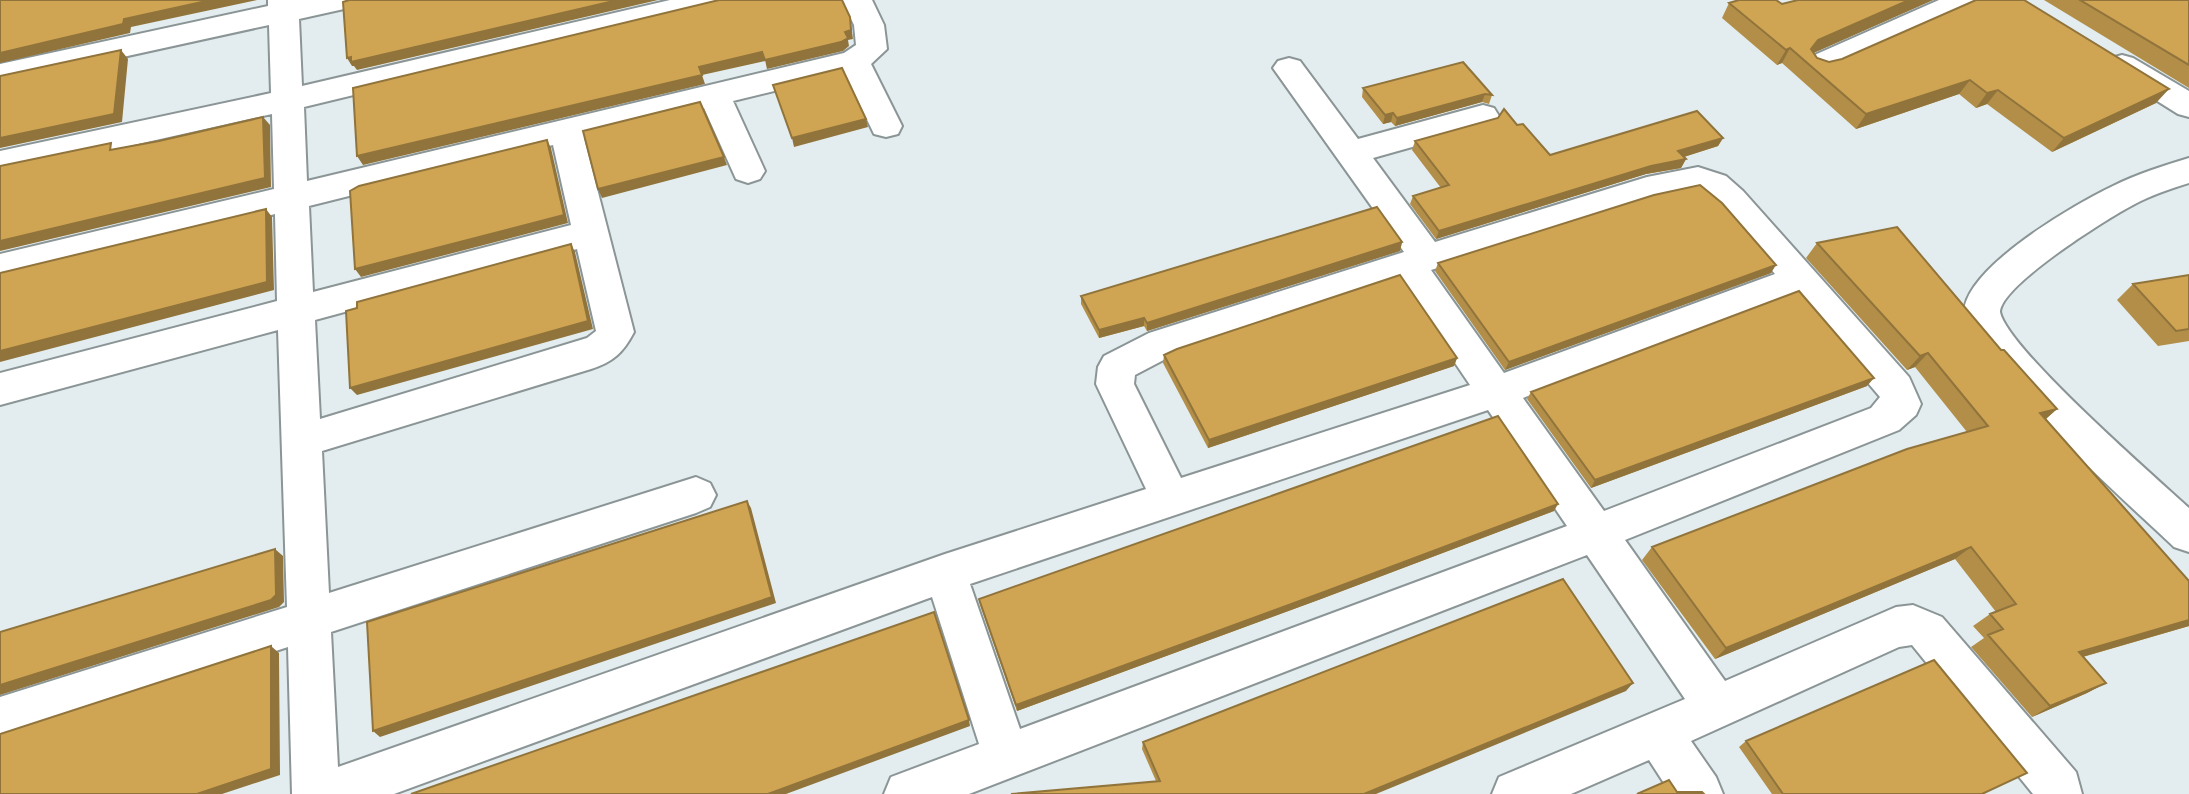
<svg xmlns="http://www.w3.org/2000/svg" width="2189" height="794" font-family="Roboto,sans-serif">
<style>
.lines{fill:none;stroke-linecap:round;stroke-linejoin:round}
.minor-casing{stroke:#8b9596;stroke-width:4}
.major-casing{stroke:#8b9596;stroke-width:4}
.minor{fill:#fff;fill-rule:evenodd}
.major{fill:#fff;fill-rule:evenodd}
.wall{fill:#b28e48}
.shaded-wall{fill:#91743b}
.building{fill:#cfa554;stroke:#91743b;stroke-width:2}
</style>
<rect width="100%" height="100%" fill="#e3edef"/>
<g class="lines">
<g class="minor-casing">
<path id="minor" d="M268,0H357L353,7L299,19L302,86L670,0H725L721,7L710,9L304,107L307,181L844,53L856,45L854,25L842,0H872L884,25L887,49L871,64L902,126L898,134L886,137L874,134L845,74L733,101L765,171L760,179L748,183L736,179L704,108L584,138L634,332C623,353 613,362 591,369L322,451L329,593L696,477L710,483L716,495L710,507L696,513L331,632L338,767L945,554L1146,489L1096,384L1098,367L1104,356L1149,333L1404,252L1273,68L1278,61L1289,58L1300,61L1358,139L1483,105L1494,108L1499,116L1494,124L1373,158L1435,242L1647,177L1698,167L1726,176L1743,191L1909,377L1921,404L1916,415L1899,430L1625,540L1725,681L1896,607L1913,605L1942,617L2076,772L2082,794H2033L1912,645L1899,647L1691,741L1716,777L1723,794H1671L1649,760L1571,794H1492L1499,777L1685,699L1587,555L969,794H884L891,777L979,744L932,597L394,794H292L288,647L0,741V697L287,607L278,330L0,405V373L277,301L275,214L0,282V254L274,189L272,114L0,175V151L271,93L269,25L0,84V64L268,6ZM553,145L571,225L313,292L309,206ZM1696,191L1719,209L1775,274L1504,373L1431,270L1649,201ZM577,249L596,331L587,338L320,419L315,320ZM1399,280L1470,385L1181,478L1134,384L1135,375L1175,354ZM1794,296L1880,397L1871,408L1604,511L1523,398ZM1488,410L1567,526L1020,729L970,584Z
M1939,0H1980L1976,7L1832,71L1821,74L1810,71L1805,64L1810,57Z
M2189,158V183C2170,189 2151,195 2133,205C2108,218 2001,285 2000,312C2007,348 2155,477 2189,508V552L2174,547C2129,504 1973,367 1964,312C1966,267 2075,204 2113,186C2137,174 2163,166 2189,158Z"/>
</g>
<g class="major-casing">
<path id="major" d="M2122,55L2133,58L2189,91V117L2178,114L2111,72L2106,65L2111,58Z"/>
</g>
<use href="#minor" class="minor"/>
<use href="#major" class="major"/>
</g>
<path class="wall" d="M1798,0H1933L1813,53L1817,58L1829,62L2156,103L2052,152L1987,104L1976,108L1959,94L1856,129L1782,63L1777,65L1722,18L1729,3L1782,4Z
M2044,0H2189V88Z
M1463,62L1492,95L1489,104L1482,102L1395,126L1391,122L1383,124L1362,97L1363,88Z
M1517,125L1550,155L1723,138L1718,146L1684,157L1686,159L1681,168L1646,174L1436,239L1410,204L1413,196L1441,188L1412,150L1415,141Z
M1402,242L1400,251L1147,331L1144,326L1099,338L1081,304V296Z
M1817,243L2001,350L2057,409L2046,419L2189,581V626L2083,657L2106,683L2087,693L2032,717L1971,647L1984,638L1973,626L1990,614L1996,612L1955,559L1715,659L1642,560L1652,547L1967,432L1915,367L1907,370L1806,258Z
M1438,263L1771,273L1505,370L1435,271Z
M2189,275V341L2158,346L2117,300L2133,284Z
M1164,355L1457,358L1454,366L1208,448L1163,363Z
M1867,386L1591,488L1527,399L1531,392Z
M1554,511L1321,599L1017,711L980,605L979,599Z
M1626,691L1156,781L1142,749L1143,742Z
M1746,741L1983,794H1772L1739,747Z"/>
<path class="shaded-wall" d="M211,0H257L131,27L130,33L0,63V53L124,19Z
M618,0H658L357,70L354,66H352L347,58Z
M1909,0H1933L1809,55L1802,64L1818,40Z
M850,17L853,39L848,40L849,46L843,51L767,69L765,60L845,32Z
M1790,48L1782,63L1777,65L1786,50Z
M121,50L128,59L122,122L0,148V138Z
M762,52L765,61L702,75L699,67Z
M702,75L705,84L363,165L357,156Z
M1970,80L1959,94L1856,129L1866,114Z
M2169,89L2156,103L2052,152L2064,138Z
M1998,90L1987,104L1976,108L1987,93Z
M1485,94L1482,102L1395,126L1397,118Z
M1393,113L1391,122L1383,124L1385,115Z
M263,117L270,125L271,187L0,251V241Z
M866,119L868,127L794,147L792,138Z
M1723,138L1718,146L1674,160L1678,151Z
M547,140L551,148L568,223L361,277L355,269Z
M724,157L727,165L602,198L598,189Z
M1686,159L1681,168L1646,174L1436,239L1439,231L1651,166Z
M266,209L272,217L274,290L0,362V351Z
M1402,242L1400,251L1147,331V323Z
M571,244L575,252L593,329L357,395L350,388Z
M1776,265L1771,273L1505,370L1509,362Z
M1144,318V326L1099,338V330Z
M1928,353L1915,367L1907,370L1920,356Z
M1457,358L1454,366L1208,448L1209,440Z
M1874,378L1867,386L1591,488L1595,480Z
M2057,409L2041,423L2040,413Z
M747,501L751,508L776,603L380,737L373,731Z
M1558,504L1554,511L1321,599L1017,711L1016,705Z
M1971,547L1955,559L1715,659L1726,648Z
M275,549L283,556L284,602L279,607L0,695V685Z
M2189,620V626L2061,663L2079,652Z
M271,646L279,653L280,775L222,794H197Z
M1633,683L1626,691L1376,794H1364Z
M2106,683L2087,693L2032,717L2050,706Z
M969,720L970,726L786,794H768Z"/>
<path class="building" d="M0,0H211L124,19L123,24L0,53Z
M349,0H618L351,62V57L347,58L343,2Z
M719,0H842L850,17L851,30L845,32L848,38L841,42L765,60L762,52L699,67L702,75L357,156L353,88Z
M1739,0H1776L1782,4L1798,0H1909L1818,40L1811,49L1817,58L1829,62L1842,59L1976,0H2024L2169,89L2064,138L1998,90L1987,93L1970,80L1866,114L1790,48L1786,50L1729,3Z
M2080,0H2189V65Z
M121,50L114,114L0,138V76Z
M1463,62L1492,95L1485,94L1397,118L1393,113L1385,115L1363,88Z
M842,68L866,119L792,138L773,85Z
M700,102L724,157L598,189L583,131Z
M1504,109L1517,125L1523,124L1550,155L1697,111L1723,138L1678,151L1686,159L1651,166L1439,231L1413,196L1449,185L1415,141L1498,118Z
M263,117L265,178L0,241V166L111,143L110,150L159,141Z
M547,140L564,215L355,269L350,191L359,186Z
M1700,185L1722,203L1776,265L1509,362L1438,263L1654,195Z
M1377,207L1402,242L1147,323L1144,318L1099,330L1081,296Z
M266,209L267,282L0,351V273Z
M1897,227L2001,350H2004L2057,409L2040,413L2189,581V620L2079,652L2106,683L2050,706L1988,635L2003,629L1990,614L2016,604L1971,547L1726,648L1652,547L1907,449L1988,426L1928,353L1920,356L1817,243Z
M571,244L588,321L350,388L346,311L357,308V302Z
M1400,275L1457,358L1209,440L1164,355L1177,349Z
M2189,275V329L2176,331L2133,284Z
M1799,291L1874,378L1595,480L1531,392Z
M1498,416L1558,504L1324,592L1016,705L979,599Z
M747,501L772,597L373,731L367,622Z
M275,549L276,595L271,600L0,685V632Z
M1563,579L1633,683L1364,794H1011L1160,781L1143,742Z
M934,612L969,720L768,794H411Z
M271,646V769L197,794H0V734Z
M1934,660L2027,773L1982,794H1783L1746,741Z
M1669,780L1677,792H1702L1704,794H1637Z"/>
</svg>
